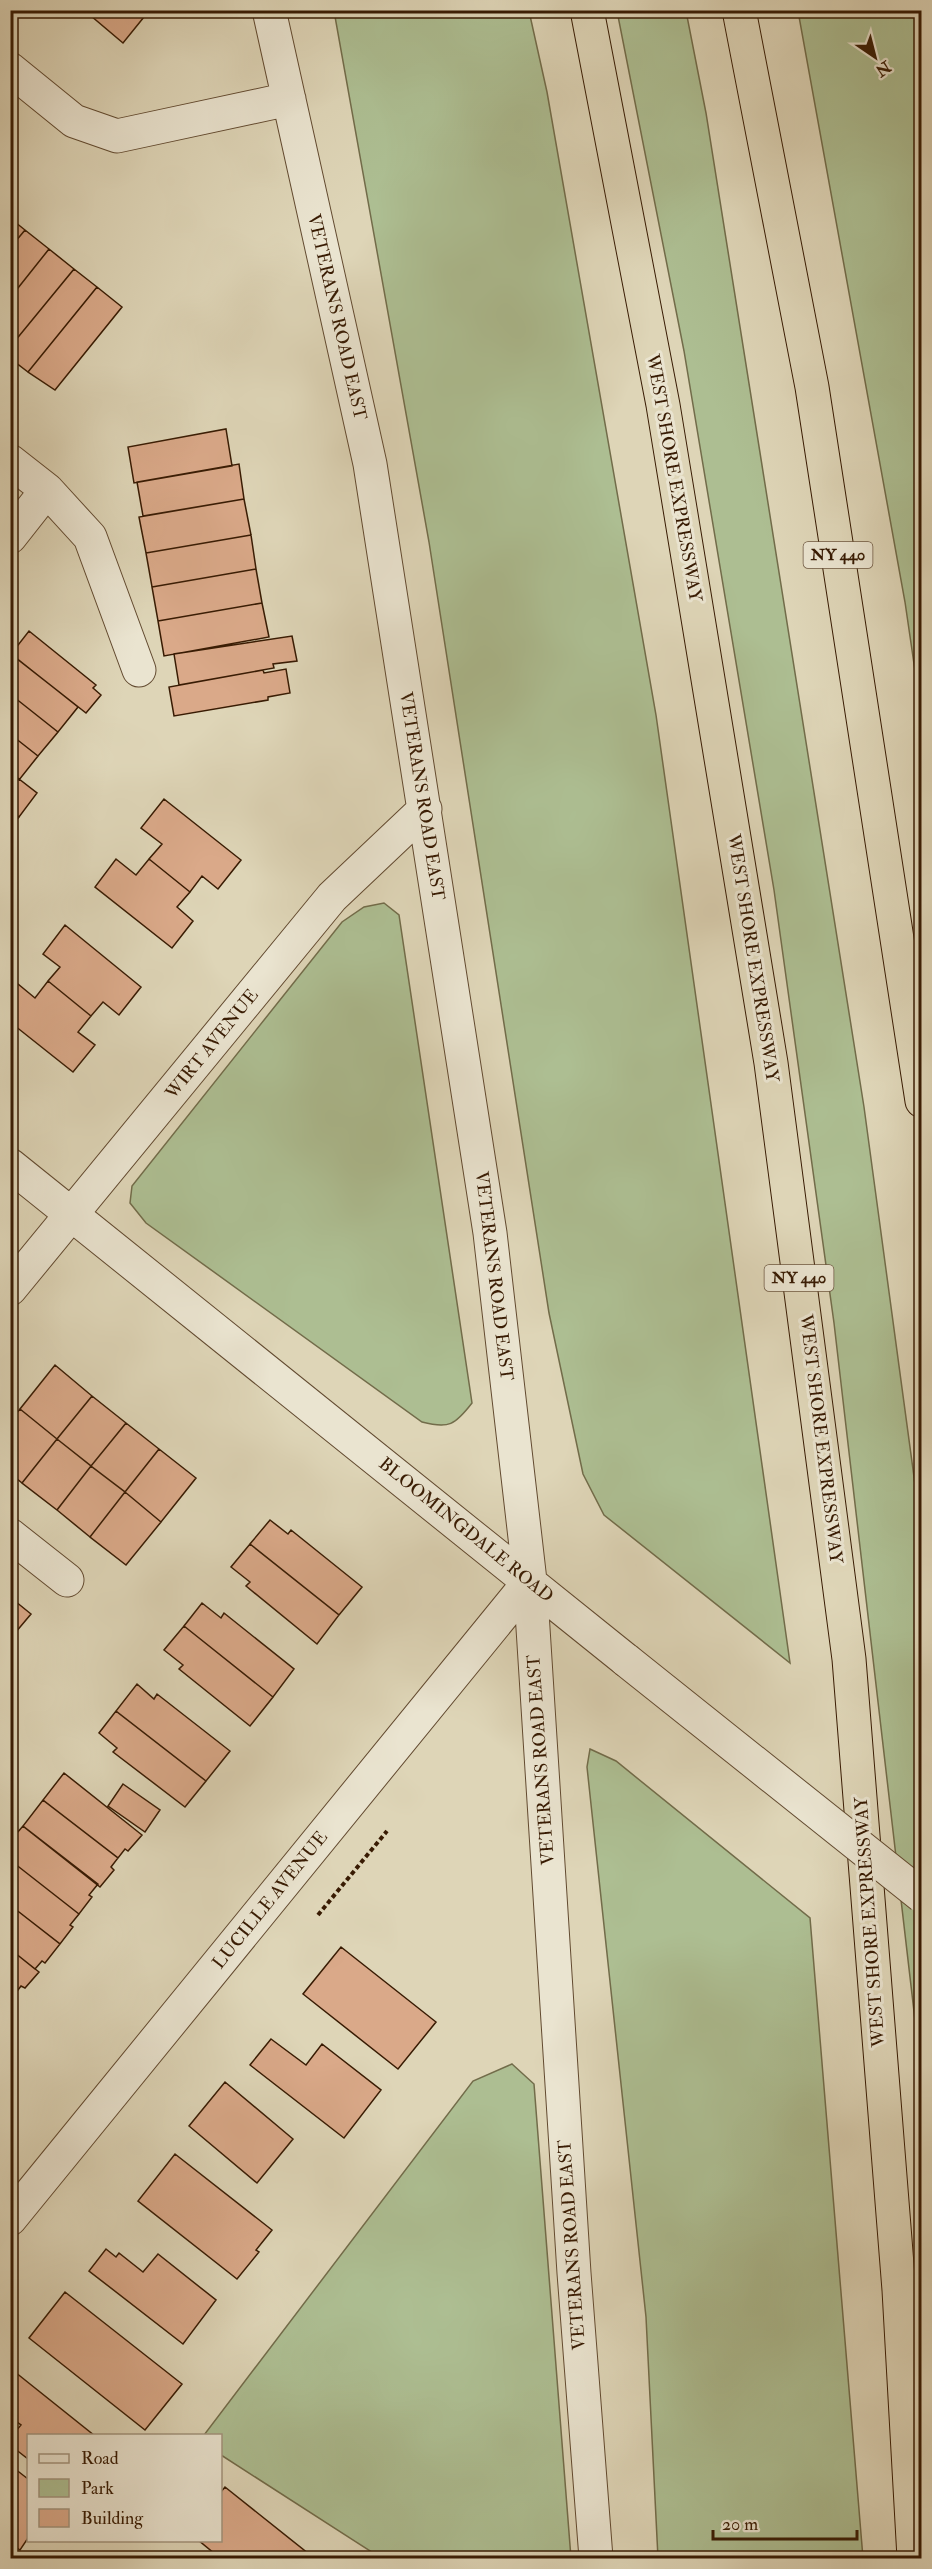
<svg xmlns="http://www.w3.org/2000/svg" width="932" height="2569" font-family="'IM FELL Double Pica',serif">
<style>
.green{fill:#adbe92;stroke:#726c4a;stroke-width:1.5}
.building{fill:#daa989;stroke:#381b03;stroke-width:1.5}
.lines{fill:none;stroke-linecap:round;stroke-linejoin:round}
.minor-casing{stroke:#624a30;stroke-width:35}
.highway-casing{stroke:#381b03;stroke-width:35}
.path{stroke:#381b03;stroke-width:4;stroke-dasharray:4.5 3;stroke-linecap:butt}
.minor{stroke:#eae4d0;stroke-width:33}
.highway{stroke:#ded5b7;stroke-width:33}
.minor-bridge-casing{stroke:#624a30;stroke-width:35;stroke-linecap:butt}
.minor-bridge{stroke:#eae4d0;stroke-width:33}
.labels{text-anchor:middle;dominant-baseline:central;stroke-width:6;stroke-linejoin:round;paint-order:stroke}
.shield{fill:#eae4d0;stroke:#6d5740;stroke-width:1.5}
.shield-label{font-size:16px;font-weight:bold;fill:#381b03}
.street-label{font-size:18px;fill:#381b03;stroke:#eae4d0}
</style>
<rect width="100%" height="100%" fill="#ded5b7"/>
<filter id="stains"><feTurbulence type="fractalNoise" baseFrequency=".00333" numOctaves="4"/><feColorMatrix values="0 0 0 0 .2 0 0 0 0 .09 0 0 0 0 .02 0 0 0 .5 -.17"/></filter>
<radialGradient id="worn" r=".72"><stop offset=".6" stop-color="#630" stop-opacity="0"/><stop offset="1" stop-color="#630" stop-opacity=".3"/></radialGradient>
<path class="green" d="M334,11H529L547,92L656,715L790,1663L604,1515L583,1474L549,1313L429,542Z
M617,11H686L706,113L864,1107L922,1536L921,2106L918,2046L834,1323L774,890L684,351Z
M798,11H921V712L905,602Z
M384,903L399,915L472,1403C455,1425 449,1429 422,1422L146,1223L130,1203L132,1186L342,922L364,907Z
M590,1749L616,1761L810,1918L863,2558H658L646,2317L587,1767Z
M512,2064L534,2084L571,2558H381L221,2455L220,2436L204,2435L473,2081Z"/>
<path class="building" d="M84,10H143L144,17L123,43Z
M10,218L25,230L10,248Z
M25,230L49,249L10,298V248Z
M49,249L74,269L10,347V298Z
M74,269L97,287L28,372L15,362L17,359L10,354V347Z
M97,287L122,307L55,390L28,372Z
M226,429L232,466L134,483L128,447Z
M239,464L244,499L143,516L137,482Z
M244,499L251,535L146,553L139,517Z
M251,535L256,569L152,587L146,553Z
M256,569L262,603L158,621L152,587Z
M262,603L269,637L164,656L158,621Z
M29,631L96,685L93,688L101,695L86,713L11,654Z
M292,636L297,661L273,664L274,668L179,685L174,654Z
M10,653L78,707L58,732L10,694Z
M286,669L290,693L268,697V700L174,716L169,687L263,670L264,673Z
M10,694L58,732L38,756L10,734Z
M10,734L38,756L19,780L10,772Z
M10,772L37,793L19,817L10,810Z
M164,799L241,860L218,889L202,876L190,892L149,859L162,844L141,828Z
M10,810L19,817L10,828Z
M116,859L136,875L149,859L190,892L177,907L193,921L172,948L95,887Z
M65,925L141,987L119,1015L103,1002L91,1016L48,981L60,967L43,954Z
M48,981L91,1016L78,1032L95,1045L73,1072L10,1022V993L18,984L35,998Z
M55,1365L92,1396L57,1439L20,1409Z
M92,1396L126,1423L91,1466L57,1439Z
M20,1409L57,1439L22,1483L10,1473V1421Z
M126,1423L159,1449L125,1492L91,1466Z
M57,1439L91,1466L57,1510L22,1483Z
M159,1449L196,1478L161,1522L125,1492Z
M91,1466L125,1492L90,1537L57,1510Z
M125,1492L161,1522L126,1565L90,1537Z
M270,1520L288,1534L291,1530L362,1587L339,1615L250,1544Z
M250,1544L339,1615L317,1644L246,1586L250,1582L231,1567Z
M10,1597L31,1614L10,1639Z
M202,1603L221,1618L224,1613L294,1669L273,1697L184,1626Z
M184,1626L273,1697L250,1726L179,1669L183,1665L164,1650Z
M137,1684L154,1699L157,1694L230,1751L206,1781L116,1711Z
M116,1711L206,1781L185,1807L113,1752L117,1748L99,1733Z
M64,1773L142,1835L128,1851L125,1849L118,1858L43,1800Z
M123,1784L160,1810L145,1832L108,1806Z
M43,1800L118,1858L111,1867L114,1870L100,1887L23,1826Z
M23,1826L98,1884L89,1895L92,1897L79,1914L10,1860V1841Z
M10,1860L79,1914L70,1925L73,1927L60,1944L10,1905Z
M10,1905L60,1944L45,1963L42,1961L35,1969L10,1949Z
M341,1947L436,2022L398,2069L303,1994Z
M10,1949L39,1972L25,1988L21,1986L15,1994L10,1990Z
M271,2039L306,2065L322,2044L381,2090L344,2138L250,2065Z
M225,2082L293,2139L257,2183L189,2126Z
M175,2154L272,2230L256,2250L259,2252L237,2279L138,2201Z
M106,2249L116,2257L119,2253L143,2272L158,2254L216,2300L183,2344L89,2271Z
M65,2292L182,2384L145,2430L29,2338Z
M10,2368L95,2436H28V2459L10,2445V2438L21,2425L10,2417Z
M10,2465L28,2479V2538L20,2550L10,2543Z
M225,2487L314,2558H220L198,2540H220V2493Z"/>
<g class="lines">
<g class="minor-casing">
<path id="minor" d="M269,10L370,464L490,1233L530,1581L574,2273L596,2558
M10,69L74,121L117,136L289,99
M10,461L47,490L10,537
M47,490L90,537L139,670
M10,1165L626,1660
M10,1289L332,897L425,809
M10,1535L67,1580
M10,2219L530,1581"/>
</g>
<g class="highway-casing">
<path id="highway" d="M587,10L663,405L771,1063L849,1659L899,2290L914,2558
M739,10L812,387L922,1101"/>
</g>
<path class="path" d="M318,1915L387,1831"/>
<use href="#minor" class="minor"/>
<use href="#highway" class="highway"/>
<g class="minor-bridge-casing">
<path id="minor-bridge" d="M626,1660L922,1896"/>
</g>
<use href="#minor-bridge" class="minor-bridge"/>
</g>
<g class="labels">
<g class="shield">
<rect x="803.5" y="542" width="69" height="26" rx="4.5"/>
<rect x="764.5" y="1265" width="69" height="26" rx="4.5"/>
</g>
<g class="shield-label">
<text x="838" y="555">NY 440</text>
<text x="799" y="1278">NY 440</text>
</g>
<g class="street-label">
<text transform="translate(337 317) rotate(77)">VETERANS ROAD EAST</text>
<text transform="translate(674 478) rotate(80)">WEST SHORE EXPRESSWAY</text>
<text transform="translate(422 796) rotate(81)">VETERANS ROAD EAST</text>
<text transform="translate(753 958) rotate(81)">WEST SHORE EXPRESSWAY</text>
<text transform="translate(212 1044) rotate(-51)">WIRT AVENUE</text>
<text transform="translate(494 1276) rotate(83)">VETERANS ROAD EAST</text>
<text transform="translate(821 1439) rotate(83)">WEST SHORE EXPRESSWAY</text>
<text transform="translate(466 1530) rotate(39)">BLOOMINGDALE ROAD</text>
<text transform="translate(541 1760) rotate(-94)">VETERANS ROAD EAST</text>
<text transform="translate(270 1900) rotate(-51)">LUCILLE AVENUE</text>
<text transform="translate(870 1922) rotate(-94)">WEST SHORE EXPRESSWAY</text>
<text transform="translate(572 2245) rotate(-94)">VETERANS ROAD EAST</text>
</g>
</g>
<rect width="932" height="2569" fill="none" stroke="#ded5b7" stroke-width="36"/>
<rect x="12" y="12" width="908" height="2545" fill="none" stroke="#381b03" stroke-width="3"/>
<rect x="18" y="18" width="896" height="2533" fill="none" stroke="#381b03" stroke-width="1.5"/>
<rect x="27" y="2434" width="195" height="108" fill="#eae4d0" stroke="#a3947e" stroke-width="1.5"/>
<rect x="39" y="2454" width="30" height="9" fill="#eae4d0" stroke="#a3947e" stroke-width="1.5"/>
<text x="81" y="2464" font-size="18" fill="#381b03">Road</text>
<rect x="39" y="2479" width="30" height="18" fill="#adbe92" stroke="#a3947e" stroke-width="1.5"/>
<text x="81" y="2494" font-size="18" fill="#381b03">Park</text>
<rect x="39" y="2509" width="30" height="18" fill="#daa989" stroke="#a3947e" stroke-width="1.5"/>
<text x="81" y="2524" font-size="18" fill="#381b03">Building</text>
<g transform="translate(875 57) rotate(145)" stroke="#eae4d0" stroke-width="4.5" paint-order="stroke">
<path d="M0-4.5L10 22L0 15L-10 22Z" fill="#381b03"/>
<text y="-9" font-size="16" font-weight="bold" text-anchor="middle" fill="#381b03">N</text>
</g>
<path d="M713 2530v9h144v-9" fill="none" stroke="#381b03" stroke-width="3"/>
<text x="722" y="2530" font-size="18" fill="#381b03" stroke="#eae4d0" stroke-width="4.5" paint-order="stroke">20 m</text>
<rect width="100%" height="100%" filter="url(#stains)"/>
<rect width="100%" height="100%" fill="url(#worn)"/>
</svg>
